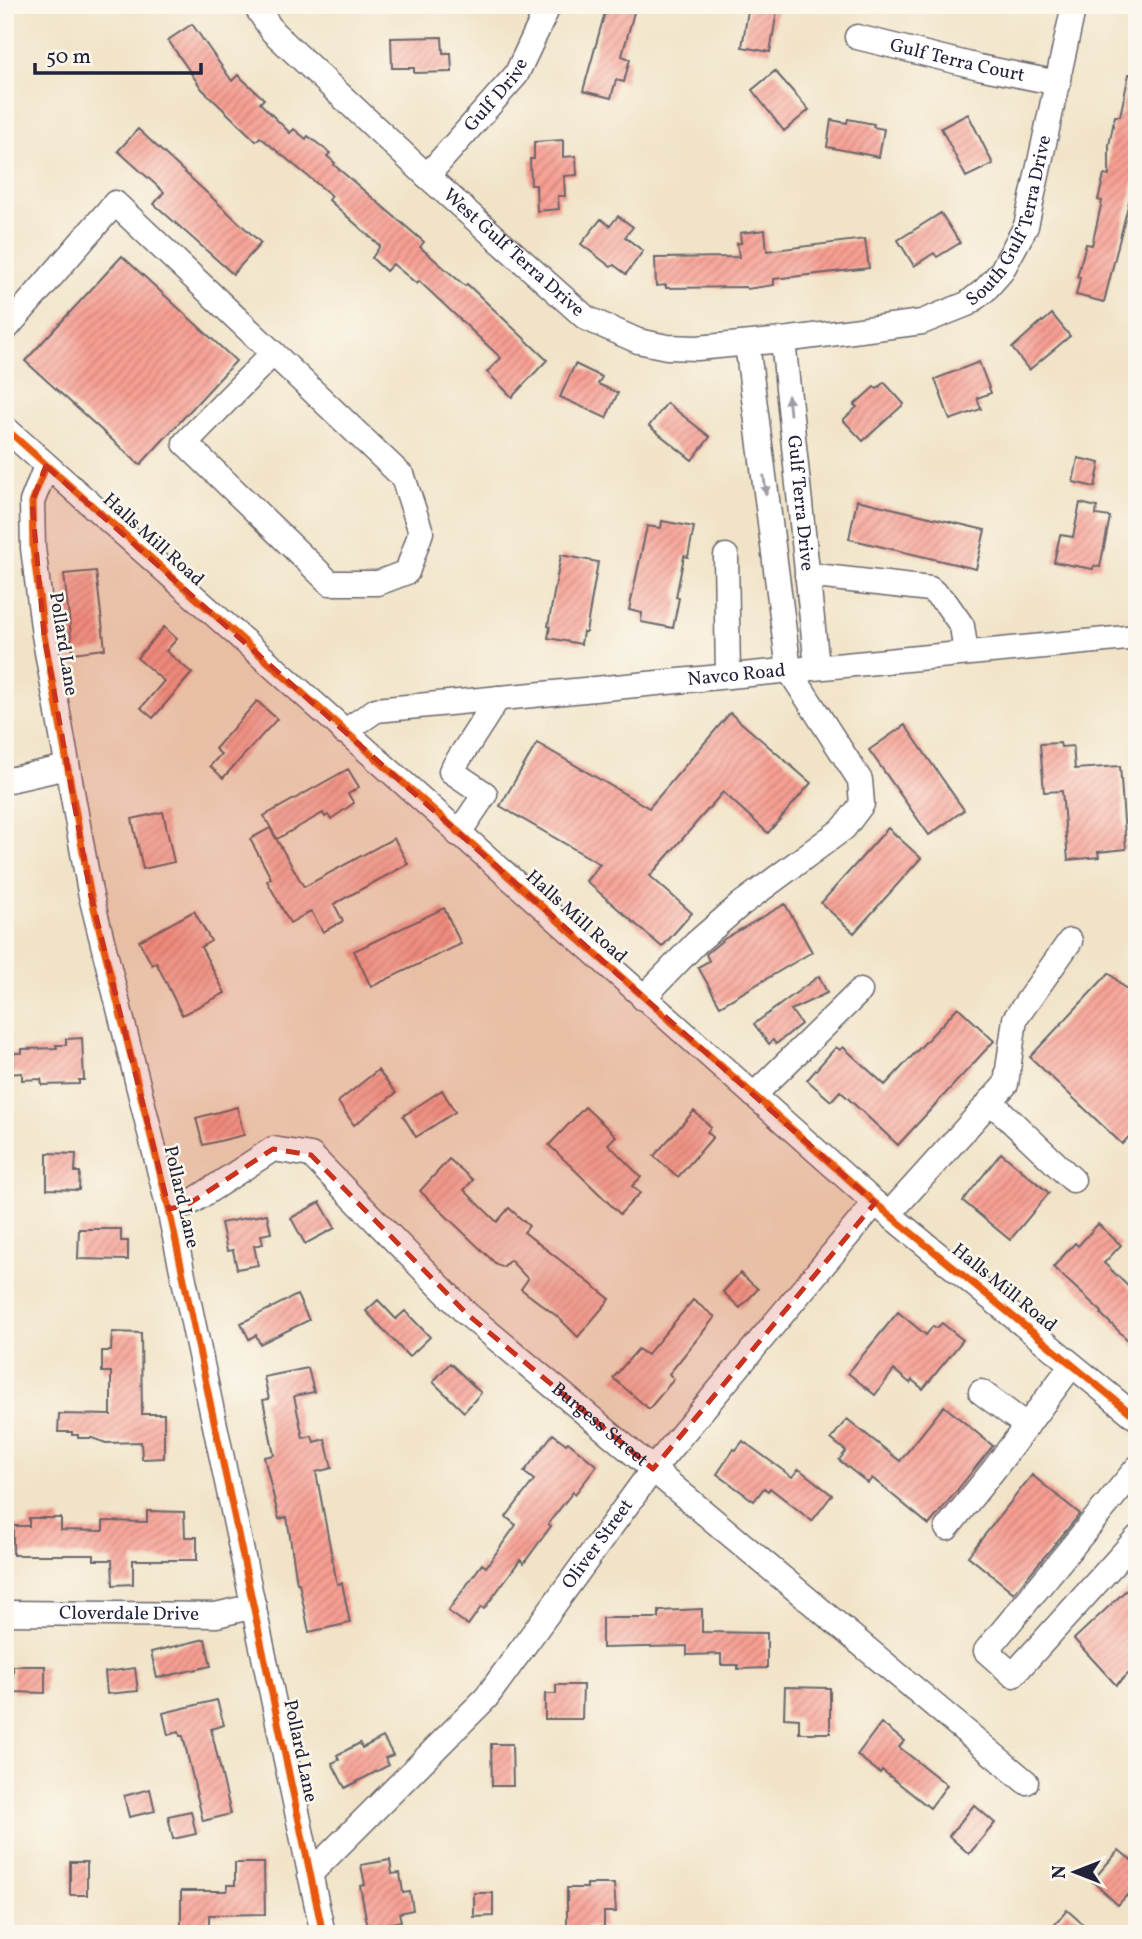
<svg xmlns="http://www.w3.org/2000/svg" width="1142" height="1939" font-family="Vollkorn,serif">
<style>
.building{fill:url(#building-hatch)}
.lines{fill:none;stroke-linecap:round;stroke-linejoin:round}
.minor-casing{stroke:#6a666c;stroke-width:27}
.minor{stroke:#fff;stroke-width:24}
.cycleway-casing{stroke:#fbf7ec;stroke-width:11}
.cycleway{stroke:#e8590c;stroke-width:7}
.oneway{fill:#9c9ca7}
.marked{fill:#c8321e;fill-opacity:0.2;stroke:#c8321e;stroke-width:5;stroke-dasharray:14 9;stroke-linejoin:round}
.labels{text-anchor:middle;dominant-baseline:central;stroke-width:5;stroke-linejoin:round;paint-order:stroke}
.street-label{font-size:19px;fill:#22223b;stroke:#fbf7ec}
</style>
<defs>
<pattern id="building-hatch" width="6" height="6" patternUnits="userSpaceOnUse" patternTransform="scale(1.75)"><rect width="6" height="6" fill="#f89f93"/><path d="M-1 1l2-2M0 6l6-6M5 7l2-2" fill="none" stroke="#c88179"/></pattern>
</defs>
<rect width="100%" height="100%" fill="#fbf7ec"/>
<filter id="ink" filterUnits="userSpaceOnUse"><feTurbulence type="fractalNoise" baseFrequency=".0143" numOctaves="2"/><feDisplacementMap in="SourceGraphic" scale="14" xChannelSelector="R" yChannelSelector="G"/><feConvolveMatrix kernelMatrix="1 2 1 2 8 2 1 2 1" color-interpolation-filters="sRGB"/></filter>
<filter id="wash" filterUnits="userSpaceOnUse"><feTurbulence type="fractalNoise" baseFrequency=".00686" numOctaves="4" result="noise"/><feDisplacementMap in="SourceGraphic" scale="28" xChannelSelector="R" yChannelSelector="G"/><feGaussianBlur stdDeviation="1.57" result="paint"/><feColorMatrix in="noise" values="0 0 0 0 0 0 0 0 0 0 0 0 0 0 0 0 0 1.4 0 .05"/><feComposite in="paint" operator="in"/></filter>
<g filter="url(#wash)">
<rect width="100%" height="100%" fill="#f1e3c7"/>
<g id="blocks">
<path class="building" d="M607,5H636L622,56L630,59L624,82L616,80L611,98L583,91Z
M749,5H778L770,52L742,47Z
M192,24L232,81L238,75L264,99L260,103L290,133L294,129L306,139L308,136L330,153L327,156L335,163L334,165L424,242L420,247L465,286L467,284L547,360L512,397L487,372L501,358L419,281L417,284L393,264L386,271L372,258L380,246L329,200L332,196L260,137L256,141L202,89L168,40Z
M442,37L443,53H451L452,72L414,73V68H392L391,38Z
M775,71L809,110L784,131L752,90Z
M1129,74L1137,75V170L1104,302L1076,295L1080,278L1077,277L1086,244L1092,245L1102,201L1098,200L1104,175L1109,176V145L1115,116H1120Z
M968,114L993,164L966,177L941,128Z
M848,119L874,124L873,127L884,129L879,157L827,147L831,120L847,123Z
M138,129L261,243L233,274L154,204L164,192L118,151Z
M563,140V157L576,156L577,175L564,176L565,196H558L559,209L537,211L536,185H531L530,159H534V142Z
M941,213L960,243L937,257L934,253L914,266L898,240Z
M618,216L633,227L625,237L643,251L626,274L614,265L611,267L581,244L601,219L610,226Z
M765,230L767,251L865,239L869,268L774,279V285L747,289L746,287L666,288V285L656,286L655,258L739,257L737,243H741L740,233Z
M122,256L236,361L140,465L25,361Z
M1052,314L1070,336L1029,370L1012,348L1042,321L1043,322Z
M979,362L991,393L977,398L981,409L950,420L935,379Z
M575,364L602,377L598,384L618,393L606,418L560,397Z
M884,382L904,404L863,441L843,420L857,407L854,405L874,387L877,389Z
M667,403L710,437L692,460L649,426Z
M1078,458L1100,463L1095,487L1073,482Z
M857,500L985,530L976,569L849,539Z
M1080,503L1097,507L1096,515L1110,517L1100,567L1094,566L1093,569L1054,562L1060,535L1073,537Z
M662,521L694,527L688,557L684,556L676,597L679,598L673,628L641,622L642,613L629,610L647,526L661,528Z
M561,555L598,562L586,632H583L581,644L548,638L550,627L548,626Z
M96,571L105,649L73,653L64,574Z
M164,627L177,639L166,651L192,673L153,718L141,708L164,681L137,658Z
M257,701L277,719L223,778L210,766L221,754L215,749Z
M730,713L811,783L768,833L723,792L650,876L692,913L662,947L586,881L600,864L500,806L537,743L649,808Z
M905,725L964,810L929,835L869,750Z
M1060,743L1061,747L1073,746L1075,769L1120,766L1126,849L1098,852L1099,857L1068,860L1062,791L1044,792L1040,744Z
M348,769L359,787L348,794L354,803L331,819L328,815L325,817L323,813L277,839L264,816Z
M163,812L174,862L143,869L132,819Z
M270,828L304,887L394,838L408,864L334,904L343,921L323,932L311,911L290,923L267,881L271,878L250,839Z
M888,828L921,858L854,933L821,903Z
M785,904L812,952L720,1006L698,967L709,961L706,954L724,939Z
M444,908L461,944L371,987L354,951Z
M194,911L211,941L201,947L225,993L182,1015L156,962L152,965L139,941Z
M1109,973L1137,999V1128L1122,1144L1030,1057Z
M819,976L827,993L791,1010L801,1024L776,1044L773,1040L769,1044L754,1024Z
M958,1007L994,1041L898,1145L840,1091L831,1101L807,1080L836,1047L840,1050L843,1047L885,1085Z
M82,1038L84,1080H79V1084L42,1085L41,1079L22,1080V1073L5,1074V1053H22V1049L57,1048L56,1045H66V1039Z
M378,1070L396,1093L354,1125L338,1102Z
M442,1090L455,1112L416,1137L403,1116Z
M237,1107L244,1135L203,1145L196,1118Z
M585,1107L616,1136L608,1144L641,1177L632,1186L640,1193L620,1214L549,1145Z
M694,1111L711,1127L707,1132L713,1137L678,1177L654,1156Z
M47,1153L76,1154L75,1172H80L79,1190L47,1189Z
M1001,1153L1049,1193L1010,1240L963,1201Z
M449,1159L473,1180L464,1190L497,1222L509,1208L529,1226L524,1232L610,1299L578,1337L558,1317L521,1289L528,1279L510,1260L503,1267L496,1264L420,1191Z
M320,1202L335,1228L305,1244L291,1218Z
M267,1214L271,1233L261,1235L263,1244L254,1246L258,1265L237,1269L233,1250L227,1251L221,1223Z
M1098,1224L1121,1245L1104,1263L1137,1295V1349L1101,1314L1102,1312L1053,1267L1075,1243L1078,1246Z
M79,1229H121V1241H128V1260L78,1259Z
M740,1273L758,1289L740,1308L723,1292Z
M297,1295L309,1320L260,1344L256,1335L249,1339L241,1323Z
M378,1300L396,1319L405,1311L430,1337L409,1357L366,1311Z
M693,1300L715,1317L669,1374L674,1379L649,1409L613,1378L638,1349L647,1355Z
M898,1312L926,1335L933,1326L937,1328L942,1323L963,1340L923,1389L912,1380L910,1383L894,1370L875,1395L848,1373Z
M112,1332L141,1333L142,1414H164V1458L142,1459L141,1442L106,1443L92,1438H78V1435H72V1432H58L59,1414L111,1415V1372H102V1351H111Z
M450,1363L481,1393L464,1412L433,1382Z
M308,1368L314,1392L294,1396L303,1438L312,1436L314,1442L325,1439L332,1468L316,1472L337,1584L342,1583L350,1623L309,1632L299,1583H297L287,1517L279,1519L264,1457L274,1455L263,1400L269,1399L264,1377Z
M944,1406L993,1446L929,1525L872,1478L868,1483L839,1460L846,1451L831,1439L847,1419L900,1461Z
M553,1434L566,1444L568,1442L597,1466L575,1494L573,1492L548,1524L551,1526L524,1563L520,1560L484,1609L481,1607L468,1625L448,1611L482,1564L486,1567L516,1525L506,1517L534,1480L524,1472Z
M743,1441L792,1477L799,1469L832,1495L812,1521L770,1488L768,1491L764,1488L754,1501L717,1474L734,1449L736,1450Z
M1032,1475L1080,1514L1014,1593L968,1556Z
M147,1511L184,1512L185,1537H197V1560H133V1584L113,1585L112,1560H94V1555H13V1526H29V1518H61V1530L103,1531V1521L147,1522Z
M1137,1580V1666L1116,1685L1074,1639Z
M702,1609V1632L767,1633V1668L738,1669V1665H721V1654L687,1655V1646L602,1648V1618H659V1611Z
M205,1639L211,1666L157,1678L151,1652Z
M13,1666H45V1693L13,1692Z
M135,1668L138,1691L107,1694L105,1672Z
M556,1685H583L582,1719H545V1694H556Z
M785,1687L830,1688V1733H799V1719L784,1718Z
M217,1700L224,1725L211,1729L231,1814L203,1821L183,1736H180L179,1732L168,1735L163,1713Z
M881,1723L904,1741L899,1747L947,1785L930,1808L882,1770L880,1773L857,1755Z
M383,1737L393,1755L385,1758L389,1765L345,1788L332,1763L339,1760L337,1755L360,1743L362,1748Z
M491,1744H512L513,1786H492Z
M150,1789L155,1811L129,1817L124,1796Z
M974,1805L995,1823L969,1854L949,1836Z
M191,1811L196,1834L173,1839L168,1816Z
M1119,1850L1137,1865V1905L1127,1895L1118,1905L1092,1881Z
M390,1860L392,1874L400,1873L403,1893L410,1892L413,1910L399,1913L401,1921L368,1928L360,1886L365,1885L361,1865Z
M70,1862H87V1895H70Z
M235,1863H264L265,1914L209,1915V1934H181V1891H227V1885H235Z
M587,1884H614L616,1912H604V1927L567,1928V1888H587Z
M474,1893H493V1916L474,1917Z
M1067,1910L1094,1934H1047Z"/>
</g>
</g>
<g filter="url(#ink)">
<use href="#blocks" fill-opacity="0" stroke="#6a666c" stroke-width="2"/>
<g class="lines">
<g class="minor-casing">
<g id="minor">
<path id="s1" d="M255,5L273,32L427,176L586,318L638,341L667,347L697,348L783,340L922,322L967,304L985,290L1001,272L1026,226L1074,5"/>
<path id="s2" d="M857,37L979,67L1058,83"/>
<path id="s3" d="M427,176L516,75L549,5"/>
<path d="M5,330L115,203L273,353"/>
<path id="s4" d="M783,340L817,667"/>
<path d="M273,353L403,477L421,532L407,572L378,583H330L185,443Z"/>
<path d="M5,428L875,1203L1137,1418"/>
<path d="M46,466L32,502L33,548L44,635L90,892L169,1209L323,1934"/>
<path d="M726,556L728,676"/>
<path d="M807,575L930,589L946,603L962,626L966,653"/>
<path id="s5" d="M344,732L376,710L1137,637"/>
<path d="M5,781L67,767"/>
<path d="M458,834L485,794L451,771L498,698"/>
<path d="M643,998L696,943L740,905L844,828L862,804L860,780L789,670L747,344"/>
<path d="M754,1095L860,991"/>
<path d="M990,1101L1073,1180"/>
<path id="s6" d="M169,1209L187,1205L273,1149L311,1155L467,1314L1026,1782"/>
<path d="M889,1214L1006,1084L1015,1019L1070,941"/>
<path d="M981,1392L1027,1426"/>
<path d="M1137,1468L986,1651L1013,1675L1137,1538"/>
<path d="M947,1528L995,1468L1072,1365"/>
<path id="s7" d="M5,1613L216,1615L254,1606"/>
<path id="s8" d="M310,1874L486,1698L653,1469L875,1203"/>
</g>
</g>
<use href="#minor" class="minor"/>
<g class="cycleway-casing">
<path id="cycleway" d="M5,428L875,1203L1137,1418
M46,466L32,502L33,548L44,635L90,892L169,1209L323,1934"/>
</g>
<use href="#cycleway" class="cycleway"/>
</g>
<defs><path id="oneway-solid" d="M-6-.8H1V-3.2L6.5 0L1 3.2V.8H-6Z" transform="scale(1.75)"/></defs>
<g class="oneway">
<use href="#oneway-solid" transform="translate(789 405) rotate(-96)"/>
<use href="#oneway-solid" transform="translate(765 485) rotate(83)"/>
</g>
</g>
<path class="marked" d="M46,466L875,1203L653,1469L467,1314L311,1155L273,1149L187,1205L169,1209L90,892L44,635L32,502Z"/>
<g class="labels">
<g class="street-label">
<text stroke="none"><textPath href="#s2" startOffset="103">Gulf Terra Court</textPath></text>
<text stroke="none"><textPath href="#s3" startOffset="107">Gulf Drive</textPath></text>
<text stroke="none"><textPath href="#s1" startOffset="945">South Gulf Terra Drive</textPath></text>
<text stroke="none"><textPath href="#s1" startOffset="359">West Gulf Terra Drive</textPath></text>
<text stroke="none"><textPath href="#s4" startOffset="164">Gulf Terra Drive</textPath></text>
<text transform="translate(153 540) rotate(42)">Halls Mill Road</text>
<text transform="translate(63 644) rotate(81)">Pollard Lane</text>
<text stroke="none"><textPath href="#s5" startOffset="401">Navco Road</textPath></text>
<text transform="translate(576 917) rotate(42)">Halls Mill Road</text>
<text transform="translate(181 1197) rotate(77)">Pollard Lane</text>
<text transform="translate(1004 1288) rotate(39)">Halls Mill Road</text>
<text stroke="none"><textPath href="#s6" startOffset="555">Burgess Street</textPath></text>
<text stroke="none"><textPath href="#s8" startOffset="439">Oliver Street</textPath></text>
<text stroke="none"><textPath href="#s7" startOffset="124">Cloverdale Drive</textPath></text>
<text transform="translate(300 1751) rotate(78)">Pollard Lane</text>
</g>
</g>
<rect width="1142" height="1939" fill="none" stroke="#fbf7ec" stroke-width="28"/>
<g transform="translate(1075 1872) rotate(270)" stroke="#fbf7ec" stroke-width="5" paint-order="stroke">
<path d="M0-5L12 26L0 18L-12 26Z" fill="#22223b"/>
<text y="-10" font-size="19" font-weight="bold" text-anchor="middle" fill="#22223b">N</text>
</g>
<path d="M35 63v10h166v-10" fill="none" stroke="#22223b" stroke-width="3.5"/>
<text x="46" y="63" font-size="21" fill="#22223b" stroke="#fbf7ec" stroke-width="5" paint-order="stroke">50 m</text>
</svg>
